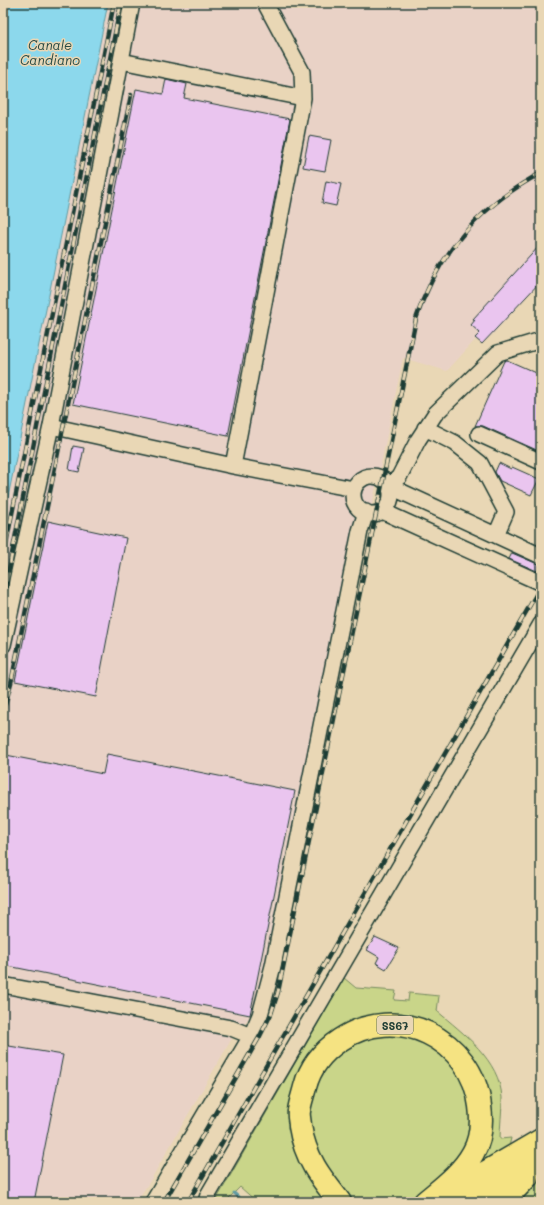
<svg xmlns="http://www.w3.org/2000/svg" width="544" height="1205" font-family="Mali,sans-serif">
<style>
.built{fill:#e9d2c6}
.green{fill:#c9d589;stroke:#74895e}
.water{fill:#8cd8ec;stroke:#609aa2}
.lines{fill:none;stroke-linecap:round;stroke-linejoin:round}
.stream{stroke:#609aa2;stroke-width:3}
.building{fill:#eac5ef;stroke:#1f3d34}
.minor-casing{stroke:#1f3d34;stroke-width:18}
.highway-casing{stroke:#1f3d34;stroke-width:25}
.minor{stroke:#e9d7b5;stroke-width:15}
.highway{stroke:#f5e382;stroke-width:22}
.rail-casing{stroke:#1f3d34;stroke-width:4.5}
.rail{stroke:#e9d7b5;stroke-width:3;stroke-dasharray:9;stroke-linecap:butt}
.labels{text-anchor:middle;dominant-baseline:central;stroke-width:3;stroke-linejoin:round;paint-order:stroke}
.shield{fill:#e9d7b5;stroke:#5c6b5b;stroke-width:1}
.shield-label{font-size:11px;font-weight:bold;fill:#1f3d34}
.water-label{font-size:13px;font-style:italic;fill:#2a4c46;stroke:#e9d7b5}
</style>
<rect width="100%" height="100%" fill="#e9d7b5"/>
<filter id="ink" filterUnits="userSpaceOnUse"><feTurbulence type="fractalNoise" baseFrequency=".025" numOctaves="2"/><feDisplacementMap in="SourceGraphic" scale="8" xChannelSelector="R" yChannelSelector="G"/><feConvolveMatrix kernelMatrix="1 2 1 2 8 2 1 2 1" color-interpolation-filters="sRGB"/></filter>
<g filter="url(#ink)">
<path class="built" d="M108,3H541V281L492,335L482,344L476,339L447,371L403,358L380,469L263,989L248,1019L231,1040L150,1181L136,1202H3V522Z"/>
<path class="green" d="M344,978L356,988L396,991L394,1000L408,1001L409,993L439,996L437,1011C463,1033 500,1060 502,1098C502,1112 500,1125 500,1139L511,1138L508,1151L474,1167L465,1052L364,1021L292,1104L334,1202H257L240,1187L229,1198L233,1202H215Z
M381,1031L433,1040L475,1092L472,1147L425,1195L413,1202H353L314,1148L307,1107L310,1087L333,1053Z
M541,1180V1202H515L523,1192Z"/>
<path class="water" d="M3,3H108L3,522Z"/>
<g class="lines">
<path class="stream" d="M234,1193L244,1202"/>
</g>
<path class="building" d="M166,79L187,84L184,98L290,119L228,436L73,404L136,89L163,94Z
M309,136L331,140L325,171L303,167Z
M326,181L341,184L336,206L322,203Z
M541,244V281L482,344L475,338L480,333L471,325L475,320L473,319Z
M507,360L541,375V452L483,426H475L504,361Z
M73,446L84,448L79,472L69,470Z
M499,463L511,469L512,467L539,479L531,495L500,481L495,472Z
M48,521L126,538L96,697L15,681Z
M512,553L540,565L537,571L509,559Z
M107,754L295,791L250,1015L3,965V768L6,755L103,774Z
M375,937L399,948L386,969L376,963L379,957L367,950Z
M3,1045L63,1055L34,1202H3Z"/>
<g class="lines">
<g class="minor-casing">
<path id="minor" d="M265,3L302,72L303,98
M121,61L303,98L233,466
M541,340L498,353L435,414L418,440L399,477L389,486L541,556
M51,426L233,466L354,489
M425,428L455,443L480,463L506,512L496,535
M479,434L541,462
M353 495a19 19 0 1 1 38 0a19 19 0 1 1-38 0Z
M382,511L541,583
M3,645L51,426L132,3
M3,985L231,1028L251,1036
M153,1202L251,1036L260,1015L273,966L360,531L366,512
M206,1202L208,1195L541,624"/>
</g>
<g class="highway-casing">
<path id="highway" d="M445,1196L541,1140
M340,1202C320,1177 305,1158 300,1126C300,1121 298,1116 299,1111C300,1103 303,1095 305,1087C310,1067 322,1052 340,1040C396,1002 472,1038 480,1106C482,1121 481,1139 473,1153C462,1173 443,1187 425,1202
M467,1202L541,1160
M503,1202L527,1177"/>
</g>
<use href="#minor" class="minor"/>
<use href="#highway" class="highway"/>
<g class="rail-casing">
<path id="rail" d="M3,559L114,3
M3,599L121,3
M3,713L11,683L131,95
M164,1202L260,1036L271,1014L278,992L416,319C437,254 481,205 541,173
M188,1202L541,586"/>
</g>
<use href="#rail" class="rail"/>
</g>
</g>
<g class="labels">
<rect class="shield" x="377" y="1016" width="36" height="18" rx="3"/>
<g class="shield-label">
<text x="395" y="1025">SS67</text>
</g>
<g class="water-label">
<text x="50" y="44">Canale<tspan x="50" dy="15">Candiano</tspan></text>
</g>
</g>
<rect width="544" height="1205" fill="none" stroke="#e9d7b5" stroke-width="16"/>
<rect x="8" y="8" width="528" height="1189" fill="none" stroke="#1f3d34" stroke-width="1.5" filter="url(#ink)"/>
</svg>
